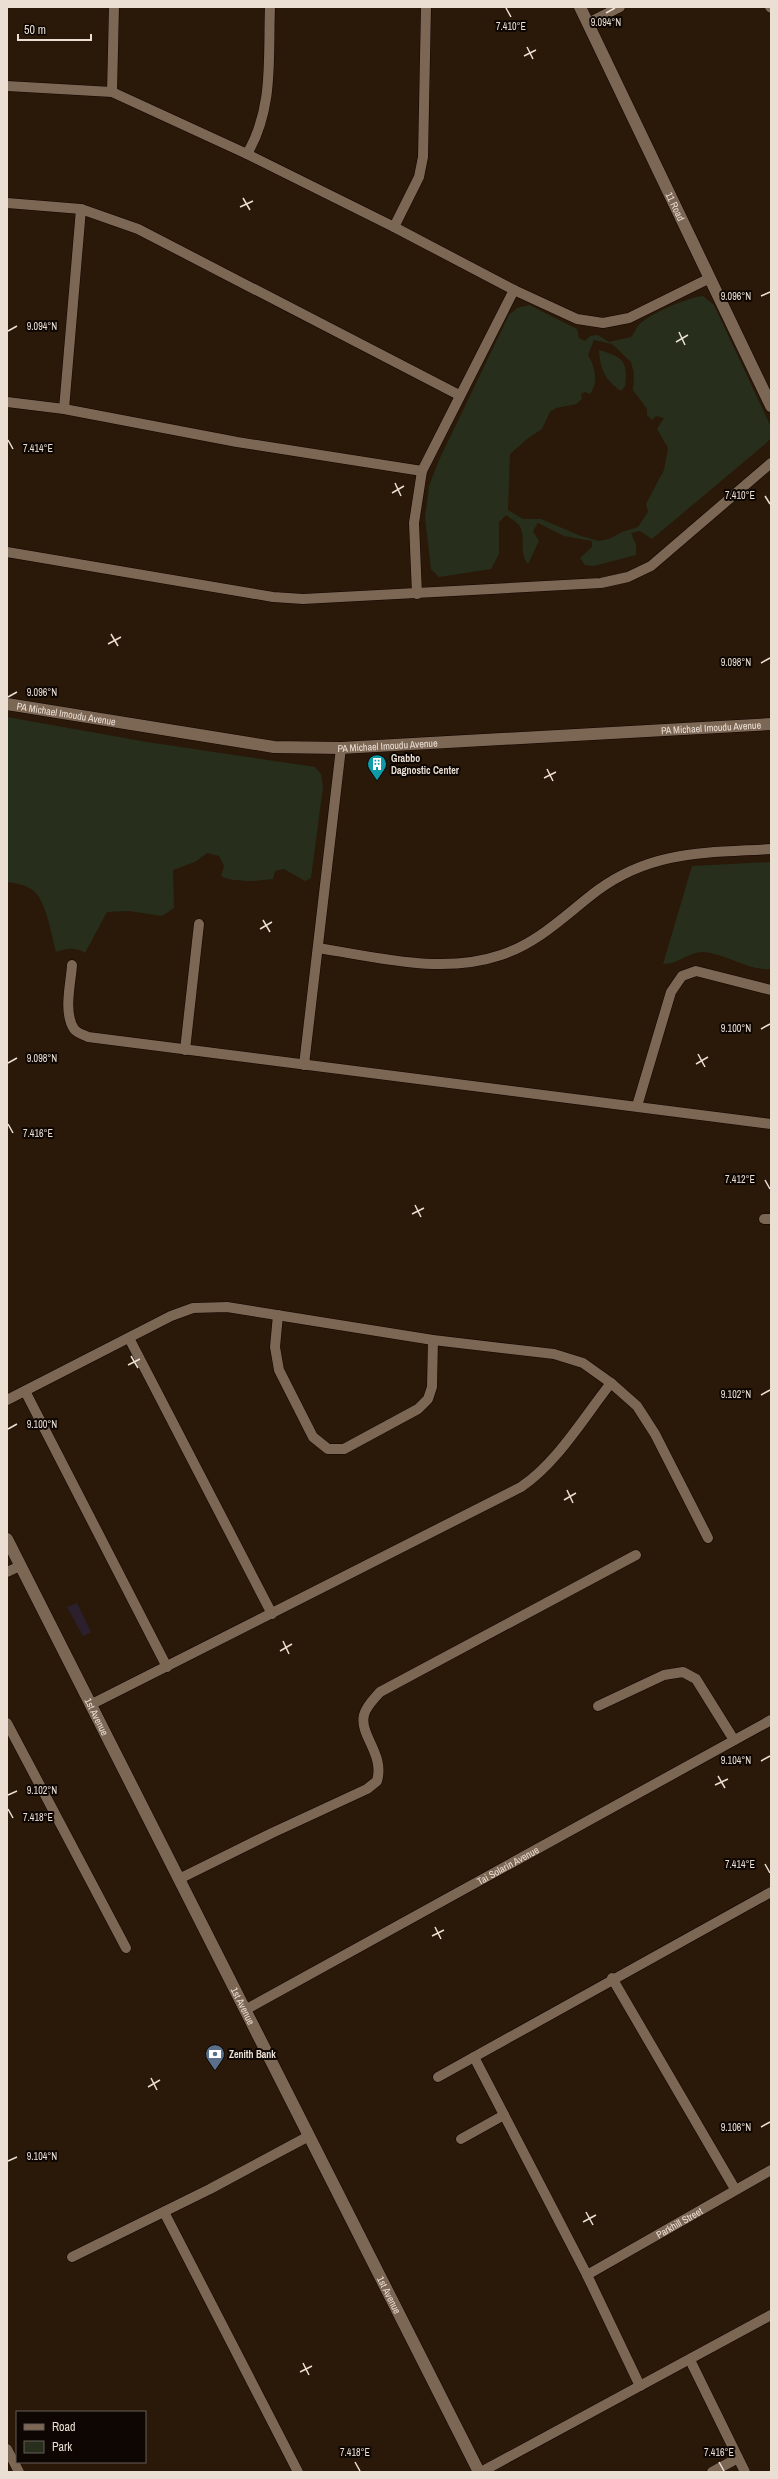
<svg xmlns="http://www.w3.org/2000/svg" width="778" height="2479" font-family="'Archivo Narrow',sans-serif">
<style>
.medical{fill:#2c202e}
.green{fill:#272e1c;fill-rule:evenodd}
.lines{fill:none;stroke-linecap:round;stroke-linejoin:round}
.minor-casing{stroke:#120400;stroke-width:11}
.tertiary-casing{stroke:#120400;stroke-width:13}
.minor{stroke:#7c6755;stroke-width:10}
.tertiary{stroke:#7c6755;stroke-width:12}
.ticks{fill:none;stroke:#ebdfd4;stroke-width:1.5}
.labels{text-anchor:middle;dominant-baseline:central;stroke-width:4;stroke-linejoin:round;paint-order:stroke}
.street-label{font-size:10px;fill:#ebdfd4;stroke:#0d0602}
.poi-label{font-size:10px;font-weight:bold;fill:#ebdfd4;stroke:#0d0602;text-anchor:start}
.ticks-label{font-size:10px;text-anchor:middle;fill:#ebdfd4;stroke:#0d0602;stroke-width:4;stroke-linejoin:round;paint-order:stroke}
</style>
<rect width="100%" height="100%" fill="#2a1908"/>
<path class="medical" d="M77,1603L91,1632L83,1636L67,1607Z"/>
<path class="green" d="M703,296L714,305L771,427V438L764,445L652,539L640,531L631,533L636,544V555L594,566L585,565L580,558L592,547V541L564,536L538,523L533,531L539,541L528,564C518,553 527,537 519,525C516,521 510,518 506,515L499,522V554L491,569L439,577L431,569L425,517L429,486L439,460L509,315L517,308L529,305L577,329L579,338L585,341L590,336L598,335L609,342L631,337C634,334 635,330 637,327C647,314 687,298 703,296ZM594,340L612,344L631,362L634,373L633,390L647,409V415L652,420L656,416L664,418L657,429L668,448L664,470L646,504L648,512L638,527L622,532L609,539L599,541L581,536L541,519H523L508,510L510,454L527,439L542,429L550,412L556,408L576,404L582,399L581,394L585,392L590,394C599,382 595,367 588,355Z
M599,350C623,357 628,361 625,386L621,391C605,380 600,369 599,350Z
M7,717L147,742L315,767L321,774L323,787L311,878L305,881L284,869L275,871L273,879C259,881 232,883 221,876L224,866L219,856L207,853L195,862L173,870L174,908L162,916L129,911L107,912L85,953C76,947 67,948 56,952C52,937 46,901 34,891C27,885 16,883 7,882Z
M771,862V969C748,971 727,954 704,952C690,951 677,965 663,964L692,866Z"/>
<g class="lines">
<g class="minor-casing">
<g id="minor">
<path d="M770,7L771,8"/>
<path d="M588,23L620,7"/>
<path d="M7,86L112,92L247,154L394,227L514,290L577,319L603,323L629,318L710,278"/>
<path d="M112,92L114,7"/>
<path d="M247,154C274,108 268,59 270,7"/>
<path d="M7,203L81,209L138,229L459,395"/>
<path d="M394,227L419,177L423,157L426,7"/>
<path d="M7,402L64,409L237,442L422,471"/>
<path d="M64,409L81,209"/>
<path d="M7,552L273,597L303,599L601,583L628,577L651,566L771,463"/>
<path d="M417,594L414,523L422,471L514,290"/>
<path d="M318,948C377,957 442,975 501,955C540,942 566,914 598,890C653,850 706,853 771,849"/>
<path d="M72,965C71,983 63,1012 74,1029C77,1033 84,1035 88,1037L771,1124"/>
<path d="M185,1050L199,924"/>
<path d="M304,1065L341,748"/>
<path d="M637,1106L671,992L682,976L696,971L771,990"/>
<path d="M764,1219H771"/>
<path d="M278,1315L275,1347L279,1370L313,1437L328,1449H344L418,1409L428,1399L432,1387L433,1340"/>
<path d="M129,1338L272,1614"/>
<path d="M25,1391L167,1667"/>
<path d="M7,1400L171,1316L193,1308L227,1307L433,1340L554,1354L583,1363L611,1383L637,1406L655,1434L708,1538"/>
<path d="M7,1572L20,1566"/>
<path d="M90,1705L521,1487C557,1463 584,1417 611,1383"/>
<path d="M598,1706L664,1675L683,1672L696,1679L734,1740"/>
<path d="M7,1723L126,1948"/>
<path d="M179,1879L272,1833L367,1789L377,1781C385,1754 359,1735 364,1715C366,1706 375,1698 380,1692L636,1555"/>
<path d="M612,1978L735,2189"/>
<path id="s1" d="M245,2010L771,1720"/>
<path d="M474,2057L587,2275L640,2386"/>
<path d="M438,2077L771,1892"/>
<path d="M461,2139L504,2115"/>
<path d="M164,2212L298,2472"/>
<path d="M72,2257L210,2189L309,2136"/>
<path id="s2" d="M587,2275L771,2170"/>
<path d="M690,2360L745,2472"/>
<path d="M7,2449L19,2472"/>
<path d="M481,2472L771,2315"/>
<path d="M712,2472L738,2458"/>
</g>
</g>
<g class="tertiary-casing">
<g id="tertiary">
<path id="s3" d="M580,7L771,406"/>
<path id="s4" d="M7,704L274,747L341,748L771,724"/>
<path id="s5" d="M7,1539L479,2472"/>
</g>
</g>
<use href="#minor" class="minor"/>
<use href="#tertiary" class="tertiary"/>
</g>
<path class="ticks" d="M506,8L511,17M606,13L615,8M527,47L533,59M524,56L536,50M243,198L250,210M240,207L253,201M761,296L770,292M8,331L17,326M679,332L685,345M676,342L688,335M8,440L13,449M395,483L401,496M392,493L404,486M765,496L770,504M111,634L118,646M108,644L121,637M761,663L770,658M8,697L17,692M547,769L553,781M544,778L556,772M263,920L270,932M260,929L272,922M761,1029L770,1024M698,1054L705,1067M8,1063L17,1058M696,1064L708,1057M8,1124L13,1133M765,1180L770,1189M415,1205L421,1217M412,1214L424,1208M131,1356L138,1368M128,1365L140,1359M761,1395L770,1390M8,1429L17,1424M567,1490L573,1503M564,1500L576,1493M283,1641L289,1654M280,1651L292,1644M761,1761L770,1756M718,1776L725,1788M715,1785L728,1779M8,1795L17,1791M8,1809L13,1818M765,1864L770,1873M435,1927L441,1939M432,1936L444,1930M151,2078L157,2090M148,2087L160,2080M761,2127L770,2122M8,2161L17,2157M586,2212L593,2225M583,2222L596,2215M303,2363L309,2375M300,2372L312,2366M355,2462L360,2471M719,2462L724,2471"/>
<defs>
<g id="building-pin" transform="scale(1)"><path d="M0 17L-7.5 6A9.5 9.5 0 1 1 7.5 6Z" fill="#0f9aa8" stroke="#0d0602"/><path d="M-4-6H4V6H1V3H-1V6H-4ZM-2.5-4.3h1.7v1.8h-1.7ZM.8-4.3h1.7v1.8H.8ZM-2.5-1h1.7V.8h-1.7ZM.8-1h1.7V.8H.8Z" fill="#fff"/></g>
<g id="bank-pin" transform="scale(1)"><path d="M0 17L-7.5 6A9.5 9.5 0 1 1 7.5 6Z" fill="#5c6f8a" stroke="#0d0602"/><path d="M-6-4H6V4H-6ZM0-2.3a2.3 2.3 0 1 0 0 4.6a2.3 2.3 0 1 0 0-4.6Z" fill="#fff"/></g>
</defs>
<g fill-rule="evenodd">
<use href="#building-pin" x="377" y="764"/>
<use href="#bank-pin" x="215" y="2054"/>
</g>
<g class="labels">
<g class="street-label">
<text stroke="none"><textPath href="#s3" startOffset="221">11 Road</textPath></text>
<text stroke="none"><textPath href="#s4" startOffset="60">PA Michael Imoudu Avenue</textPath></text>
<text stroke="none"><textPath href="#s4" startOffset="708">PA Michael Imoudu Avenue</textPath></text>
<text stroke="none"><textPath href="#s4" startOffset="384">PA Michael Imoudu Avenue</textPath></text>
<text stroke="none"><textPath href="#s5" startOffset="199">1st Avenue</textPath></text>
<text stroke="none"><textPath href="#s1" startOffset="300">Tai Solarin Avenue</textPath></text>
<text stroke="none"><textPath href="#s5" startOffset="523">1st Avenue</textPath></text>
<text stroke="none"><textPath href="#s2" startOffset="106">Parkhill Street</textPath></text>
<text stroke="none"><textPath href="#s5" startOffset="847">1st Avenue</textPath></text>
</g>
<g class="poi-label">
<text x="391" y="758">Grabbo<tspan x="391" dy="12">Dagnostic Center</tspan></text>
<text x="229" y="2054">Zenith Bank</text>
</g>
</g>
<g class="ticks-label">
<text x="606" y="26">9.094°N</text>
<text x="511" y="30">7.410°E</text>
<text x="736" y="300">9.096°N</text>
<text x="42" y="330">9.094°N</text>
<text x="38" y="452">7.414°E</text>
<text x="740" y="499">7.410°E</text>
<text x="736" y="666">9.098°N</text>
<text x="42" y="696">9.096°N</text>
<text x="736" y="1032">9.100°N</text>
<text x="42" y="1062">9.098°N</text>
<text x="38" y="1137">7.416°E</text>
<text x="740" y="1183">7.412°E</text>
<text x="736" y="1398">9.102°N</text>
<text x="42" y="1428">9.100°N</text>
<text x="736" y="1764">9.104°N</text>
<text x="42" y="1794">9.102°N</text>
<text x="38" y="1821">7.418°E</text>
<text x="740" y="1868">7.414°E</text>
<text x="736" y="2131">9.106°N</text>
<text x="42" y="2160">9.104°N</text>
<text x="355" y="2456">7.418°E</text>
<text x="719" y="2456">7.416°E</text>
</g>
<rect width="778" height="2479" fill="none" stroke="#ebdfd4" stroke-width="16"/>
<rect x="16" y="2411" width="130" height="52" fill="#0d0602" stroke="#665d56"/>
<rect x="24" y="2424" width="20" height="6" fill="#7c6755" stroke="#665d56"/>
<text x="52" y="2431" font-size="12" fill="#ebdfd4">Road</text>
<rect x="24" y="2441" width="20" height="12" fill="#272e1c" stroke="#665d56"/>
<text x="52" y="2451" font-size="12" fill="#ebdfd4">Park</text>
<path d="M18 34v6h73v-6" fill="none" stroke="#ebdfd4" stroke-width="2"/>
<text x="24" y="34" font-size="12" fill="#ebdfd4" stroke="#0d0602" stroke-width="3" paint-order="stroke">50 m</text>
</svg>
